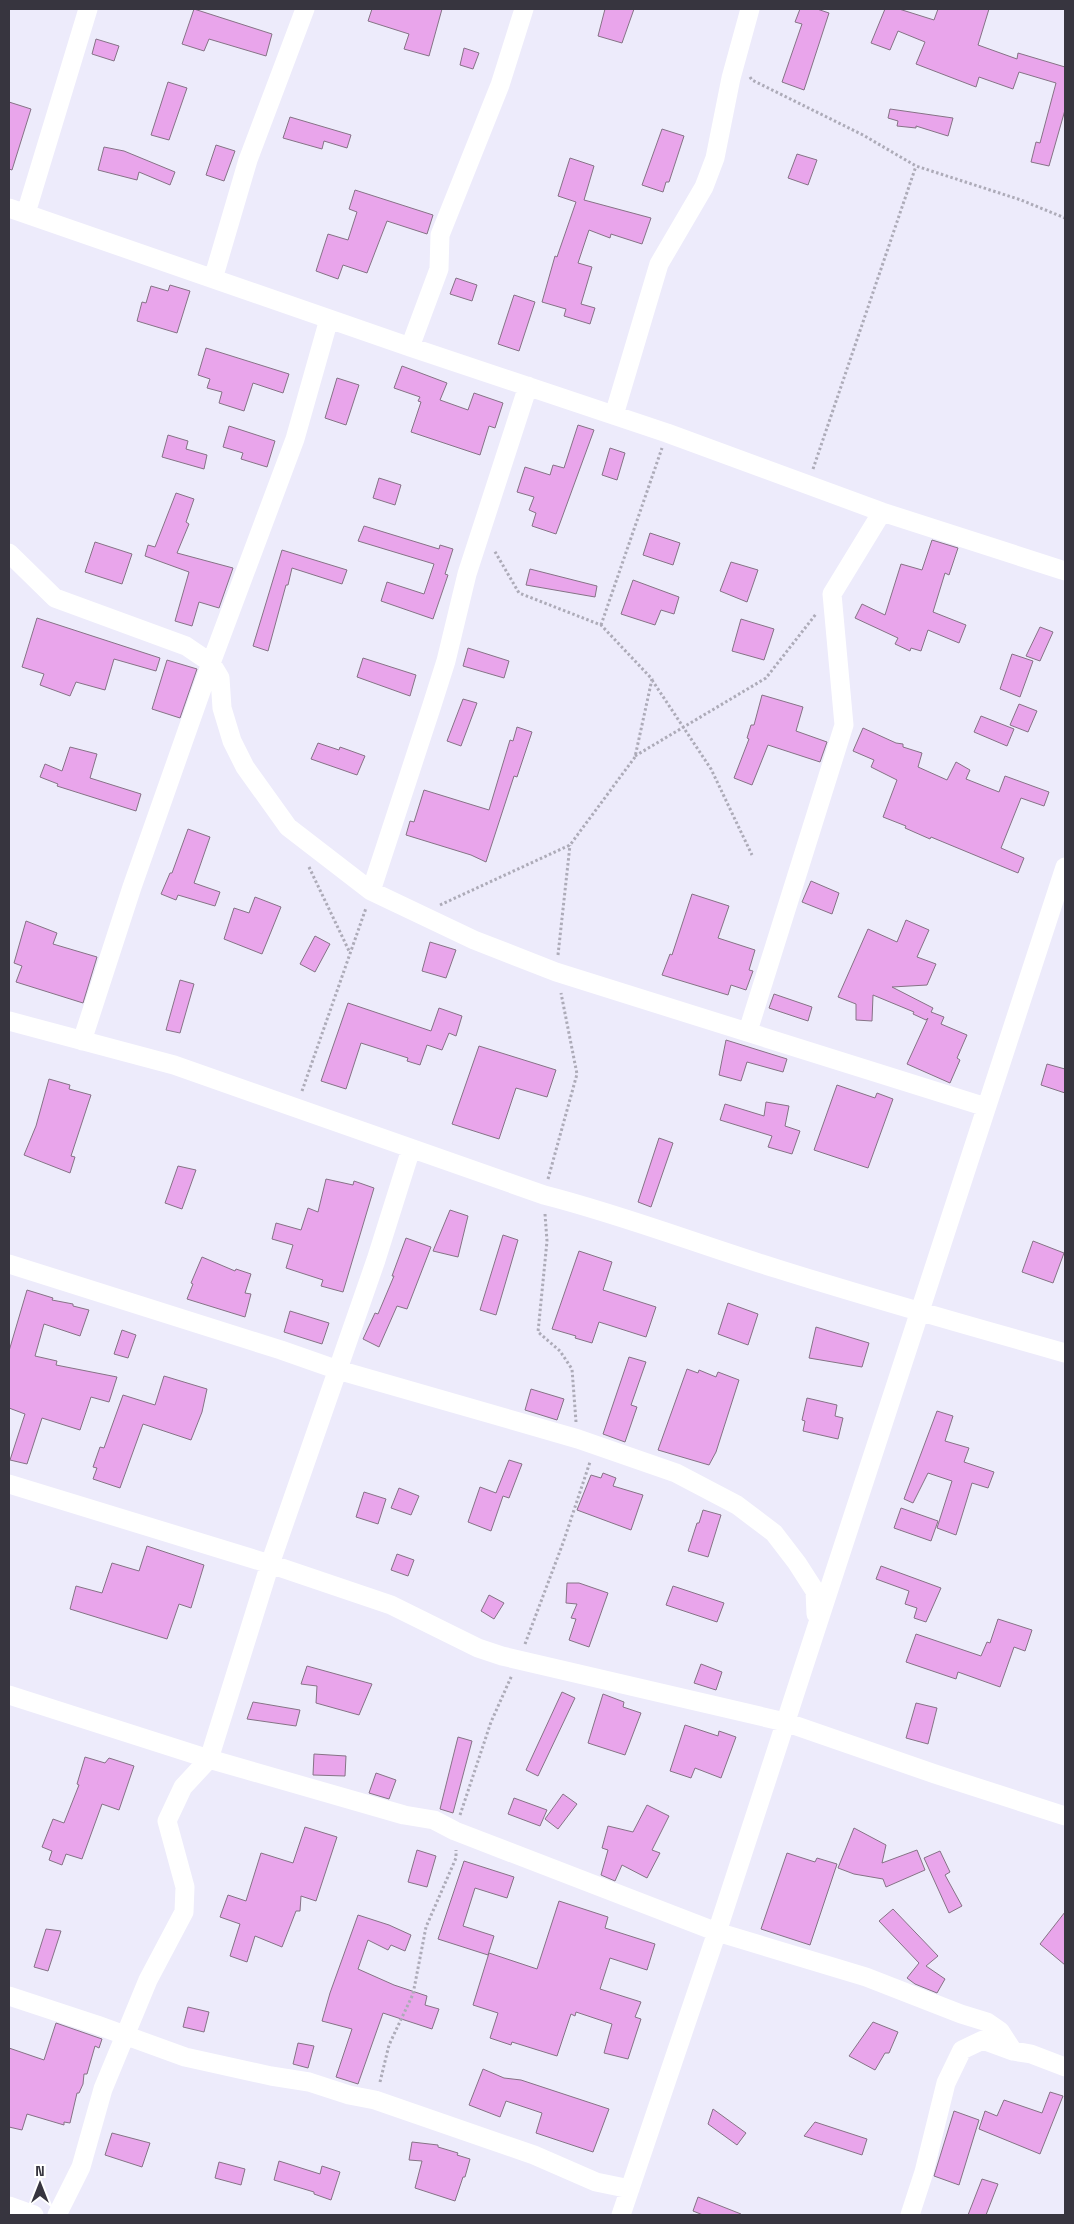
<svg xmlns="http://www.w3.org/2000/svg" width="1074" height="2224" font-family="'Space Grotesk',sans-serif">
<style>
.building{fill:#e9a5eb;stroke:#867386}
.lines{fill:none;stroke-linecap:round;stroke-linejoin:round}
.path{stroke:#adabb8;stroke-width:3;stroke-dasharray:2.5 2.5;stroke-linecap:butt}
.minor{stroke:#fff;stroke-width:19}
</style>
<rect width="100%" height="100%" fill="#edebfb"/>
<path class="building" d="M194,9L272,34L266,56L209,39L204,51L182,44Z
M372,9H442L429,56L404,49L409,34L368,21Z
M605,9H634L622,43L598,36Z
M800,9H817L829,13L804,90L782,82L802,24L795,22Z
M885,9H899L934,20L938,9H989L978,45L1017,59L1018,53L1065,67V110L1049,166L1031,162L1036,142L1040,143L1056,83L1019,72L1013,89L979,77L976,87L916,64L925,42L898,31L890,50L871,43Z
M96,39L119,46L114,61L92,54Z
M464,48L479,53L473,69L460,65Z
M168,82L187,88L169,140L151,135Z
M9,102L31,109L12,170L9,169Z
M890,109L953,118L948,136L916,126V128L897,126L898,121L888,118Z
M290,117L351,135L347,148L324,141L322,149L283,138Z
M662,129L684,136L669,182H666L663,192L642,185Z
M216,145L235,151L224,181L206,175Z
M104,147L124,151L175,172L170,185L139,172L137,180L98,170Z
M797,154L817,160L808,185L788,178Z
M570,158L594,166L584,200L651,218L642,244L611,234L610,238L589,230L578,263L592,267L581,304L595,308L590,324L564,316L566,309L542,302L555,256L557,257L576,202L558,196Z
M355,190L433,215L427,234L387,221L367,273L343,265L338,279L316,271L328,234L348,240L357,212L349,209Z
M456,278L477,285L472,301L450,294Z
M170,285L190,291L177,333L137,321L142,302L146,303L151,286L168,291Z
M514,295L535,302L519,351L498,344Z
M206,348L289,374L283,393L253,383L244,411L219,403L222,392L207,388L210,379L198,375Z
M402,366L447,383L440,400L468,410L474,393L503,403L495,428L489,426L480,455L411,432L421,402L418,401L420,397L394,388Z
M337,378L359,385L346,425L325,418Z
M578,425L594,430L556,534L532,526L536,513L529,510L534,497L517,492L525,467L550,475L553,465L564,468Z
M229,426L275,441L267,467L241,459L243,453L223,447Z
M168,435L188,441L186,449L207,455L204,469L162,457Z
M610,448L625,453L617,480L602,475Z
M379,478L401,485L395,505L373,498Z
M176,493L194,499L186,522L189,524L177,553L233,568L219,608L199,602L192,626L175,621L189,572L145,556L148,545L155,547Z
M364,526L439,549L440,545L453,549L445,574L448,575L433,619L381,601L387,582L424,594L434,564L358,541Z
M650,533L680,543L673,565L643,555Z
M932,540L958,548L949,575L945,573L933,612L966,625L959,643L928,630L921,651L911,648L910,651L895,644L898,638L855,618L862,604L885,615L901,564L922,570Z
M95,542L132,554L122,584L85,572Z
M282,550L347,570L342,584L292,568L288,585H286L268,651L253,646Z
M731,562L758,570L747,602L720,591Z
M530,569L597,586L595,597L526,585Z
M633,580L679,597L674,614L661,610L655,625L621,614Z
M37,618L160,658L156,671L114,659L105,690L76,682L70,696L40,685L44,674L22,667Z
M741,619L774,629L764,660L732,651Z
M1040,627L1053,632L1040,661L1026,656Z
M468,648L509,661L504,678L463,666Z
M1012,654L1033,661L1020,697L1000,689Z
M363,658L416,675L410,696L357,677Z
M167,660L197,669L180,718L152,709Z
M762,695L803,707L796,731L827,742L820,762L768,745L752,785L734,778L749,739L747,738L751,725H754Z
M463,699L477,703L461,746L447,741Z
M1019,704L1037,711L1028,732L1010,725Z
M981,716L1014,729L1007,746L974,732Z
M517,727L532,732L517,777L514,776L486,862L471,855L406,835L410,821L414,822L424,790L489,810L510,740L513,741Z
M863,728L896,743L903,744V747L922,753L918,767L947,780L956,762L970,770L966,779L999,792L1005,776L1049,792L1044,806L1021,798L1001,848L1024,858L1018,873L931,837L930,839L905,828L906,826L883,817L897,780L871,767L874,760L853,751Z
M318,743L339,750L340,747L365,756L357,775L311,759Z
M70,747L97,754L90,778L141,794L136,811L57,786L58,784L40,777L45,764L62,771Z
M188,829L210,837L194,883L220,892L215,906L178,895L176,900L161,894L170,873H172Z
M811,881L839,893L832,914L802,902Z
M692,894L729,906L718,938L755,950L749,970L753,971L746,990L731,985L728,995L662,975L670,954L672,955Z
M255,897L281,907L262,954L224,939L234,908L249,913Z
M906,920L929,930L917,957L936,964L927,985L892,987L933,1008L931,1012L944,1017L941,1024L967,1035L957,1058L960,1060L950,1083L907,1064L928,1018L926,1020L913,1014L914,1012L873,995L872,1021L856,1020V1004L838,997L868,929L897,942Z
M26,921L57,933L53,944L97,957L83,1003L16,982L22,966L14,963Z
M315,936L330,944L315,972L300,964Z
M430,942L456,950L446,978L422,971Z
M180,980L194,984L180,1033L166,1030Z
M774,994L812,1007L808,1021L769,1008Z
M348,1003L431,1031L439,1008L462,1016L456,1036L449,1033L442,1050L427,1045L420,1065L407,1061L408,1058L361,1043L346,1089L321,1081Z
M726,1040L787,1059L783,1072L747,1062L741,1081L719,1075Z
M479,1046L556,1070L547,1097L516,1088L499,1139L452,1124Z
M1047,1064L1065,1069V1093L1041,1085Z
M49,1079L70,1085L69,1089L91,1095L71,1156L75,1157L70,1173L24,1155L36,1126Z
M837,1085L875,1098L877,1093L893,1099L868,1168L814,1150Z
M766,1102L789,1106L785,1126L800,1131L792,1154L768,1147L772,1136L720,1120L725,1104L764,1116Z
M659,1138L673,1143L651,1207L638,1202Z
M178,1166L196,1170L182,1209L165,1203Z
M326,1179L353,1185L354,1181L374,1188L343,1292L321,1286L323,1280L286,1268L293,1245L272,1239L276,1223L301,1230L308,1208L318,1212Z
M450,1210L468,1216L458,1257L433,1251Z
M503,1235L518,1240L496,1315L480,1310Z
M406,1238L431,1247L407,1309L397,1306L379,1347L363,1339L375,1313L378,1314L394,1276H392Z
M1033,1241L1064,1253L1053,1283L1022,1272Z
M579,1251L612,1262L603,1290L656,1307L646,1337L599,1322L592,1343L575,1338L576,1336L552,1329Z
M202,1257L235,1271L236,1269L251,1274L245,1293L251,1294L245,1317L187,1299L193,1284L191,1283Z
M27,1290L53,1298L52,1300L73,1304V1306L89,1310L80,1336L44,1324L35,1356L57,1361L56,1365L117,1377L109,1402L91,1397L80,1430L42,1418L27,1464L10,1460L25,1414L9,1408V1351Z
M728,1303L758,1314L748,1345L718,1334Z
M290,1311L329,1323L322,1344L284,1332Z
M816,1327L869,1343L862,1367L809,1358Z
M122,1330L136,1335L128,1358L114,1354Z
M629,1357L646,1362L631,1405L637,1407L625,1442L603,1434Z
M687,1369L698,1373L699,1370L716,1377L718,1372L739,1380L716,1452L709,1465L658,1450Z
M164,1376L207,1389L202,1412L191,1440L143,1424L120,1488L93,1479L97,1468L93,1467L100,1447L104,1448L123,1395L155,1405Z
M531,1389L564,1399L557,1420L525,1410Z
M807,1398L837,1405L835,1416L843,1418L838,1439L803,1431L805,1421L802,1420Z
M937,1411L953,1416L945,1441L969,1448L964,1462L994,1472L988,1488L972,1483L956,1535L937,1528L952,1481L928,1473L913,1503L904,1499Z
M509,1460L522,1464L509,1498L503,1496L491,1531L468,1522L480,1487L496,1493Z
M603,1473L616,1478L613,1486L643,1495L631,1530L577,1510L591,1475L601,1478Z
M399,1488L419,1496L411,1515L391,1508Z
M364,1492L386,1499L378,1524L356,1517Z
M901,1508L938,1521L931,1541L894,1528Z
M703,1510L721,1515L708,1557L688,1551L697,1523H699Z
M147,1546L204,1565L191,1608L179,1604L167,1639L70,1609L76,1586L102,1593L112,1563L139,1571Z
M397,1554L414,1560L408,1576L391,1570Z
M881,1566L941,1588L926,1622L914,1618L917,1608L905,1604L909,1591L876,1579Z
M567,1583H579L608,1593L589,1647L569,1640L576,1619L571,1618L577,1604L566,1603Z
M673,1586L724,1603L717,1622L666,1605Z
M489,1595L504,1603L494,1619L481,1611Z
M998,1619L1032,1630L1025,1651L1014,1647L1000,1687L958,1672L956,1679L906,1662L916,1634L981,1656L987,1642L990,1643Z
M701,1664L722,1672L716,1690L694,1683Z
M307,1666L372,1684L359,1715L316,1703L317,1686L301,1684Z
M562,1692L575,1698L538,1776L526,1770Z
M603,1694L624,1702L623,1707L641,1713L625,1755L588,1743Z
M253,1702L300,1710L296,1726L247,1719Z
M916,1703L937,1708L928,1744L906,1738Z
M685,1725L718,1736L719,1731L736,1737L721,1778L695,1768L691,1778L670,1771Z
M458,1737L472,1741L453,1813L440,1809Z
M314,1754L346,1756L345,1776L313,1775Z
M85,1757L105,1763L109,1758L134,1766L119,1810L102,1804L82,1859L66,1854L62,1865L49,1860L52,1851L42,1847L53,1819L64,1823L79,1785L77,1784Z
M376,1773L396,1780L389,1799L369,1793Z
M563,1794L577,1804L558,1829L545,1819Z
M514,1798L547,1810L540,1826L508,1814Z
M647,1805L669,1816L652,1850L660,1853L647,1878L622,1865L615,1881L601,1875L608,1850L602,1848L608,1826L633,1832Z
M305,1827L337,1837L316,1901L301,1896L300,1911H296L282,1947L255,1936L247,1962L230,1956L240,1924L220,1917L228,1895L246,1901L261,1853L293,1863Z
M854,1828L886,1845L882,1863L917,1850L925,1870L886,1887L883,1879L854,1874L838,1868Z
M417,1850L436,1856L427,1887L408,1882Z
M940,1851L950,1872L945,1875L962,1906L949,1913L924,1858Z
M787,1853L815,1862L817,1858L837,1864L810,1945L761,1929Z
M464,1861L514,1877L507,1898L475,1888L463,1926L494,1936L488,1955L438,1939Z
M559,1901L608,1917L605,1928L655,1944L647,1970L610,1958L600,1989L641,2002L635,2017L641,2019L628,2059L604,2053L612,2024L576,2012L575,2016L571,2014L557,2056L512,2042L511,2045L490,2038L498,2013L473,2005L489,1953L537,1969Z
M893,1909L938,1956L926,1966L945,1979L937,1993L915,1984L907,1978L919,1963L879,1921Z
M1065,1912V1965L1040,1944Z
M358,1915L389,1925L411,1935L405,1951L391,1945L388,1950L368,1940L358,1969L394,1985L427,1996L425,2005L439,2009L432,2029L383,2013L358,2084L336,2077L352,2029L322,2021L330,1993Z
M46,1929L61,1931L48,1971L34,1967Z
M188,2007L209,2012L204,2032L183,2027Z
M873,2022L898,2032L889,2053H885L875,2070L849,2056Z
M56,2023L102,2039L99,2048L95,2046L87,2074H84L83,2084L79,2093H77L70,2123L64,2122V2125L27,2114L22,2130L9,2127V2048L44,2060Z
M298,2043L314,2046L308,2068L293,2064Z
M483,2069L504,2078L521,2080L609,2109L593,2152L536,2133L542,2113L506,2101L500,2117L469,2105Z
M1050,2092L1063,2096L1040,2154L979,2129L985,2111L997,2116L1004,2100L1042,2113Z
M713,2109L746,2133L737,2145L708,2124Z
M954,2111L979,2120L959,2185L934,2176Z
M815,2122L867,2139L862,2155L804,2136Z
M112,2133L150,2143L142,2167L105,2155Z
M412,2142L438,2145V2147L458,2153L457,2155L470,2159L465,2177H463L455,2201L415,2188L422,2161L409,2160Z
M279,2161L320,2174L322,2166L340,2172L331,2200L314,2194V2192L274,2180Z
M219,2162L245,2169L241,2185L215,2178Z
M982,2179L998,2184L986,2215H968Z
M698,2197L741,2214V2215H703L693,2211Z"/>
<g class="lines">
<path class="path" d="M750,77L752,80L863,135L916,166L1021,200L1065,218
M813,469L916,166
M601,625L662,448
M652,680L711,769L752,855
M635,756L766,678L816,614
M309,867L350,953
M440,905L570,845L635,757L652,679L601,625L519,593L494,550
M558,955L570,845
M302,1091L366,908
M548,1179L577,1074L561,993
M545,1214L547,1241L538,1332L560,1351L572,1369L576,1422
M525,1644L563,1543L590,1462
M460,1815L491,1722L512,1675
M380,2082L389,2045L413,1994L426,1927L456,1858V1850"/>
<path class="minor" d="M9,208L410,347L667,433L882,512L1065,571
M26,213L88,9
M213,279L248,160L305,9
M410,347L439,269L440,235L500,85L524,9
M614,415L659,264L704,187L715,158L731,78L750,9
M9,553L55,598L186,646L211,663L220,678L222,708L232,741L245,767L288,827L371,891L474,940L556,972L986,1107
M371,891L432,705L446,661L467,574L528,386
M9,1021L174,1065L544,1195C623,1215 700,1245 778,1269C873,1299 969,1326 1065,1353
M748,1031L844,725L832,594L882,512
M82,1041L132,887L211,663L295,439L329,319
M9,1264L281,1350L338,1370L578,1439L676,1473L737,1505L774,1533L797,1563L815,1591L816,1614
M9,1484L270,1564L391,1605L478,1648L502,1656L785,1722L935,1774L1065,1816
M9,1695L209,1759L404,1815L434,1820L455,1831L717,1932L866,1977L961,2014L987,2022L1000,2031L1013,2051L1031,2054L1065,2067
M9,1996L97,2025L185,2057L271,2076L309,2082L349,2095L375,2100L534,2155L596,2182L630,2189
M9,2206L34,2215
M57,2215L81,2167L103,2089L148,1980L184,1912L185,1887L167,1821L183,1787L209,1759L270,1564L376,1260L411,1149
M621,2215L717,1932L1065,867
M910,2215L924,2172L946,2083L962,2050L983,2040L1013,2051"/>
</g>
<rect width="1074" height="2224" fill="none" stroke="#37353f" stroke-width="20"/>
<g transform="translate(40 2184)" stroke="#ffffff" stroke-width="4" paint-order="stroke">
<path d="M0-4L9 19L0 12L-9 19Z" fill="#37353f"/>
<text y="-8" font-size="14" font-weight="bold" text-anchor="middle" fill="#37353f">N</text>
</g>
</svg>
